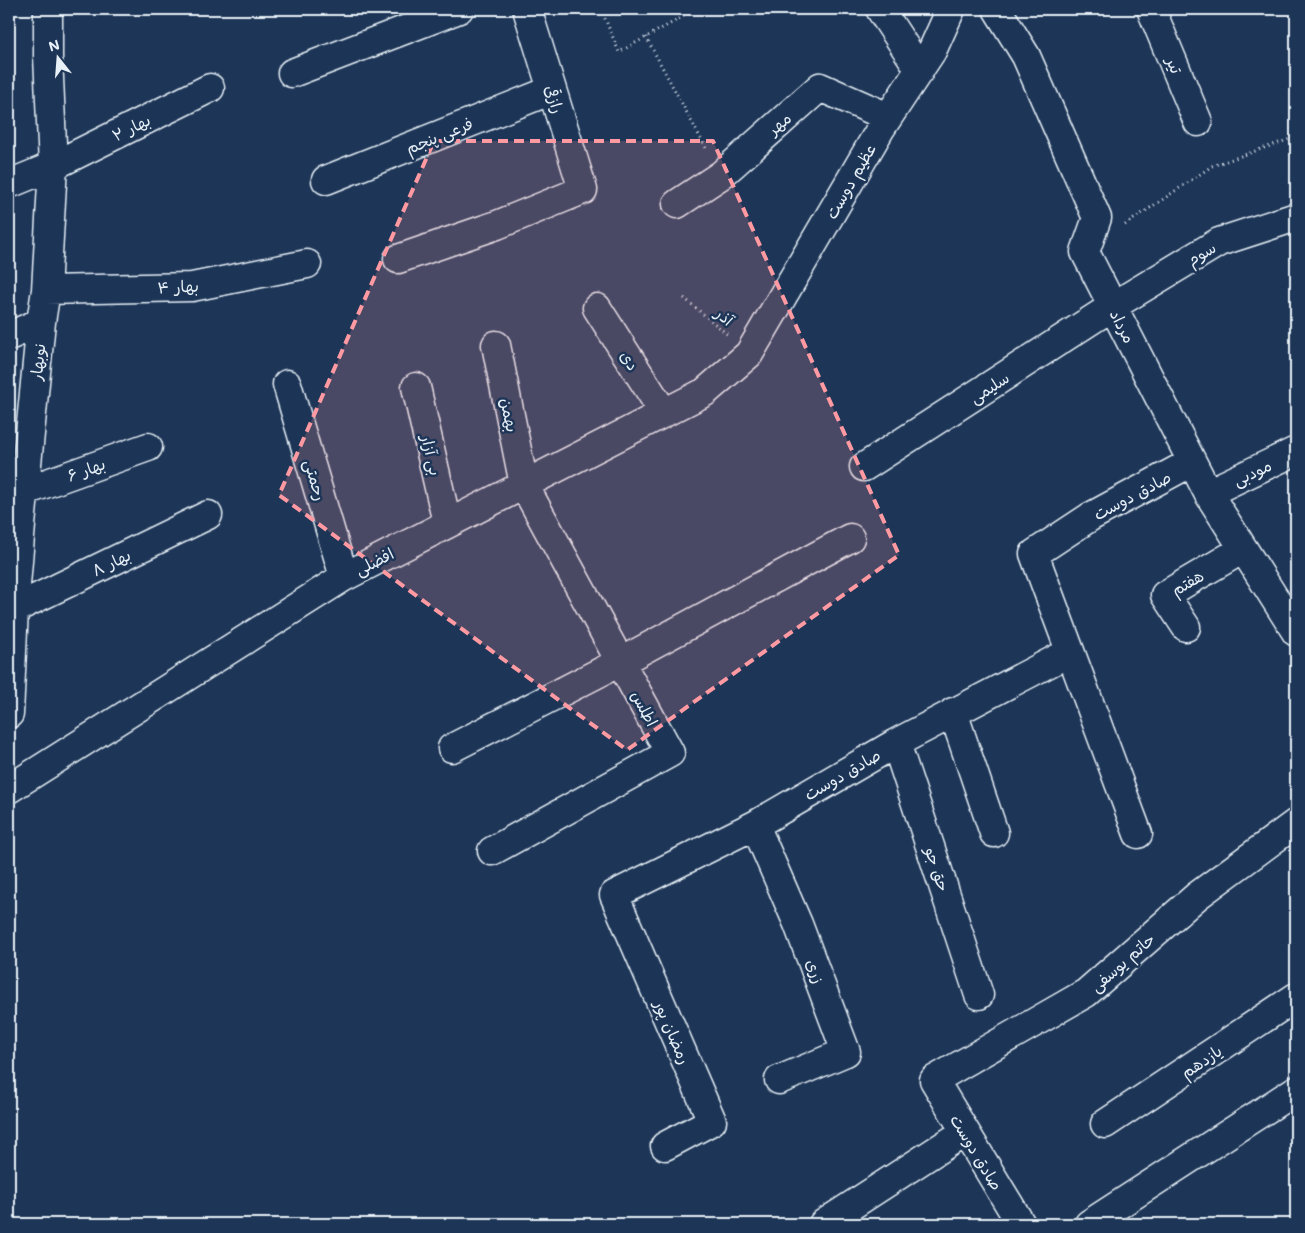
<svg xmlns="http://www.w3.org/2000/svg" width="1305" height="1233" font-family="Mali,'Playpen Sans Arabic',sans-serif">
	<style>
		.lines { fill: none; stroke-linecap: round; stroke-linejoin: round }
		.minor-casing { stroke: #e8f1f8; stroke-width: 31 }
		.path { stroke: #e8f1f8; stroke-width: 3; stroke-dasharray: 1 4; stroke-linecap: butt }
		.minor { stroke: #1d3557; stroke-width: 28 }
		.marked { fill: #ff9aa2; fill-opacity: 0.2; stroke: #ff9aa2; stroke-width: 4; stroke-dasharray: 10 6; stroke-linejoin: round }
		.labels { text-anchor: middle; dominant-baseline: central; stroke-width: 5; stroke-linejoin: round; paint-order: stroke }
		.street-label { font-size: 16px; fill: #e8f1f8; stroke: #1d3557 }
	</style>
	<rect width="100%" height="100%" fill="#1d3557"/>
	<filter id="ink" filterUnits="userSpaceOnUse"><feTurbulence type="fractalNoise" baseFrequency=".02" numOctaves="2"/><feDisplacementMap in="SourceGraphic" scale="10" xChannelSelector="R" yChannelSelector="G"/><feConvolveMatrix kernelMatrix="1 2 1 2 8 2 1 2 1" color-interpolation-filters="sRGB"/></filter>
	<g filter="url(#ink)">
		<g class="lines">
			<g class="minor-casing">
				<path id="minor" d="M880,9l40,61
					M997,9l29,47 71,162 -12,34 123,241 88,139
					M1151,9l47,113
					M292,73l167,-64
					M326,180l226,-90
					M9,184l44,-18 157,-78
					M677,204l44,-29 99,-88 68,30
					M398,259l99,-34 86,-35 -56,-181
					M46,290l146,-3 115,-23
					M597,308l67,105
					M9,336l32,-14
					M287,384l57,193
					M416,387l31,136
					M864,467l249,-161 106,-64 77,-25
					M25,491l123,-44
					M1208,493l88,-42
					M14,609l194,-94
					M1186,627l-21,-32 78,-46
					M953,712l41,121
					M9,714l5,-105 7,-84 20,-203 5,-32 7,-124 -5,-110v-47
					M896,743l83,252
					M452,748l168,-86 230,-124
					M9,789l335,-212 361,-185 44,-38 132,-226 51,-77 19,-42
					M755,825l43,99 48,128 -67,28
					M1138,834l-104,-280 56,-37 102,-55
					M492,851l178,-98 -146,-268 -28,-140
					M1105,1124l191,-127
					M665,1146l47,-25 -98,-226 141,-70 141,-82 174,-91
					M823,1224l142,-92
					M1021,1224l-87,-144 152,-87 111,-97 99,-73
					M1089,1224l207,-134"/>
			</g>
			<path class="path" d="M601,9l18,43 78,-43
				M646,37l61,113
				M1125,225l87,-59 84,-29
				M684,298l44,37"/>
			<use href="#minor" class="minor"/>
		</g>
	</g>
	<path class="marked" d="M434,141h279l186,414 -272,195 -348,-255z"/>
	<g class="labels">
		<g class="street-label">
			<text transform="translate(1175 65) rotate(67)">تیر</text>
			<text transform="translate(555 99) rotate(73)">رازقی</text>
			<text transform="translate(779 123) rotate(-41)">مهر</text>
			<text transform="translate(131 127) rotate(-26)">بهار ۲</text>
			<text transform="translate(439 135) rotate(-22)">فرعی پنجم</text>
			<text transform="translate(850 181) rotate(-60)">عظیم دوست</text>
			<text transform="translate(1201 253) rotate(-31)">سوم</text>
			<text transform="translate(178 286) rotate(-3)">بهار ۴</text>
			<text transform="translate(725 316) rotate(40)">آذر</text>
			<text transform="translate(1123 326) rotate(63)">مرداد</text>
			<text transform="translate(630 360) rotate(57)">دی</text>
			<text transform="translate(37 362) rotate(-84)">نوبهار</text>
			<text transform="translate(989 387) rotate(-33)">سلیمی</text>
			<text transform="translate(510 415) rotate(79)">بهمن</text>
			<text transform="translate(432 455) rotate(77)">بی آزار</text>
			<text transform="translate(86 469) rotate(-20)">بهار ۶</text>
			<text transform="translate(1252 472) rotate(-25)">مودبی</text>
			<text transform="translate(316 480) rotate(74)">رحمتی</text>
			<text transform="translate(1132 495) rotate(-28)">صادق دوست</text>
			<text transform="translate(374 561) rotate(-27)">افضلی</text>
			<text transform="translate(111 562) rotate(-26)">بهار ۸</text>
			<text transform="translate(1187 582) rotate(-30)">هفتم</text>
			<text transform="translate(645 708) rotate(62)">اطلس</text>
			<text transform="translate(842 774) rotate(-30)">صادق دوست</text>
			<text transform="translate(938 869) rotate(72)">حق جو</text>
			<text transform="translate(1122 962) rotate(-41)">حاتم یوسفی</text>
			<text transform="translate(816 971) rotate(70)">زری</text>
			<text transform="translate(673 1032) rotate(67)">رمضان پور</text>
			<text transform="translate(1201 1061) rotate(-34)">یازدهم</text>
			<text transform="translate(977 1152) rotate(59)">صادق دوست</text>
		</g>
	</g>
	<rect width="1305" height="1233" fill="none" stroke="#1d3557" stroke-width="30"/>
	<rect x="15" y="15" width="1275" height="1203" fill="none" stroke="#e8f1f8" stroke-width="2" filter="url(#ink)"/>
	<g transform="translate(58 58) rotate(343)" stroke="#1d3557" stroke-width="4" paint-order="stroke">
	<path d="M0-4L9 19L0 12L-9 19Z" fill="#e8f1f8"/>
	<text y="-8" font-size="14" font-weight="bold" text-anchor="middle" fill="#e8f1f8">N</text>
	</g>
</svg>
